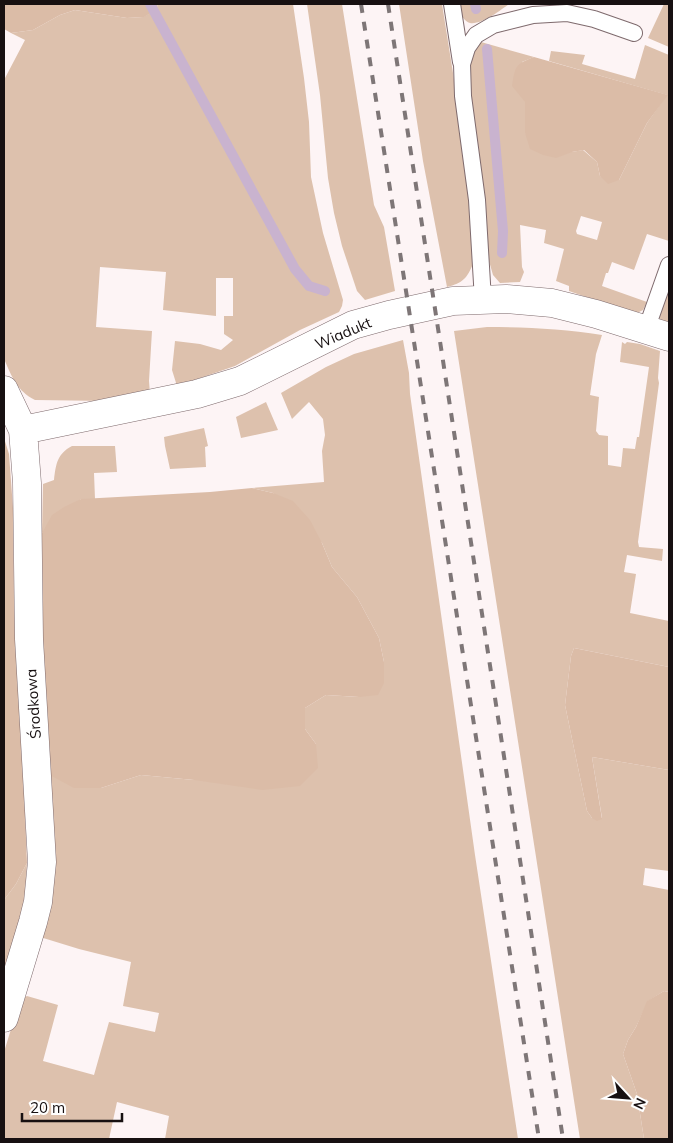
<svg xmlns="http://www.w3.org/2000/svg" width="673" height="1143" font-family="Mulish,sans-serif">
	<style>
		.green { fill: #ddc1ad; fill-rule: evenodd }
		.forest { fill: #dbbca7 }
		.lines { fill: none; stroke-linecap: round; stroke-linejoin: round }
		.stream { stroke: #c9b3cf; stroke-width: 10 }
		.service-casing { stroke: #7e6a6d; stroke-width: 18 }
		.minor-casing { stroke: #7e6a6d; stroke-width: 29 }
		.service { stroke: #fff; stroke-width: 16 }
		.minor { stroke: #fff; stroke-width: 28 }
		.rail { stroke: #7e7677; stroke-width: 4; stroke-dasharray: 9 9; stroke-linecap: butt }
		.labels { text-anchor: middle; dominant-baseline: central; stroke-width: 4; stroke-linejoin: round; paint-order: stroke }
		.street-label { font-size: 15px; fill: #171011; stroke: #fff }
	</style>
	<rect width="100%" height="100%" fill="#fdf4f5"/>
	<path class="green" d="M158,4h135l11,74 5,44 2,55 12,56 20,67 -1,6 -3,6 -39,18 -65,36 -58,20 -5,-16 3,-29 25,3 21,6 12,-10 -9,-6v-18h9v-38h-17v38l-53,-6 3,-38 -66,-5 -4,60 56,4 -3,50 1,13 -42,7 -73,-1c-18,-9 -23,-23 -31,-41v-279l21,-40 -14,-7 22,-3 27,-15 15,-5 52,8 16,-1 13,-7z
		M307,4h35l32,201 10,22 11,64 -30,9 -8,-9 -15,-45 -8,-33 -6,-35 -8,-83z
		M399,4h43l11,69 14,99 6,92c-6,14 -10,19 -26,23l-24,-126z
		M456,4h53c-8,6 -28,21 -39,19 -4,-1 -7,-5 -9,-8 -2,-4 -4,-7 -5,-11z
		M664,4h5v43l-21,-9z
		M481,42l53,15 -12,5 3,40v31l47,19 11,-2 14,12 3,14 19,4 28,-57 20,-28 -118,-34 2,-10 34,4 -3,9 53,15 10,-34 24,10v186l-22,-7 -13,36 -22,-8 -4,11h-2l-4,13 45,16 -4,8 -8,4 -66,-23v-5l-13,-5 8,-32 -20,-6 2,-13 -26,-5 2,42 2,5 -4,10 -20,1 -7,-8 -4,-14 -5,-61 -14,-117c-1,-19 -2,-26 11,-41zM581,216l21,6 -5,18 -20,-6 -1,-3z
		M669,290v34l-9,-2v-8z
		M487,327c39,0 77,2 115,8l-6,19 -6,41 9,2 -3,34 3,4 9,1v29l13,2 2,-19 12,1 2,-12h2l10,-70 -29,-5 2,-20 3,2 2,-2 13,2 20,7 -2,27 1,5 -21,159 1,5 24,2 -1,12 -35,-6 -3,17 12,2 -6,39 39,8v46l-95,-19 -3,8 -6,49 22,106 5,7h10l-10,-61 77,13v101l-24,-3 -2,17 26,5v102l-5,-1 -16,10 -12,26 -8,13 -5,14 14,40 7,45h-64l-126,-808z
		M403,340l6,33 1,21 65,461 43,284h-353l4,-23 -52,-14 -8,37h-105v-87l16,-52 7,-4 31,9 -15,56 51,14 15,-53 46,10 4,-19 -36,-7 8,-44 -52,-13 -39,-12 6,-164 55,15 40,-13 53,5 122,-36 -11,-15v-21l21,-13 33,2 25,-35 -5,-24 -22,-41 -25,-30 -10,-24 -49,-50 -21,-5 72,-6 -2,-31 3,-16 -2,-16 -14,-17 -17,17 -11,-26 45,-26 28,-13z
		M266,402l12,28 -37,8 -5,-21z
		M204,428l4,18 -3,1 1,20 -36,2 -5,-23 -1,-9z
		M72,446h43l2,26 -23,1 1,26h-14l-39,34 1,-49 11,-4c2,-16 3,-26 18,-34z
		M27,863l-2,34 -7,35 -14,46v-78l12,-16z"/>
	<path class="forest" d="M4,4h154l-2,6 -12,7 -17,1 -52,-8 -15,5 -27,15 -22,3 -7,-4z
		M534,57l134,38 -21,28 -28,57 -11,4 -8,-8 -3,-14 -13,-12 -12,2 -16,6 -13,-3 -13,-6 -5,-16v-31l-13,-16c3,-19 3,-22 22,-29z
		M4,438l5,16 4,54 1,93 8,135 5,127 -11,21 -12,16z
		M252,488l21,5 20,8 17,19 12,23 10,24 25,30 22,41 5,24v21l-6,12 -19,2 -33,-2 -21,13v21l11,15 2,24 -18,18 -38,4 -68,-10 -53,-5 -40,13h-27l-28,-15 -3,-91 -1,-149 10,-18 12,-8 17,-8 129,-7z
		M574,648l95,19v103l-77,-13 10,62 -5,2 -5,-3 -5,-7 -22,-106 6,-49z
		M664,991l5,1v147h-25l-7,-45 -14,-40 5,-14 8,-13 11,-26z"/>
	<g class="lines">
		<path class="stream" d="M150,4l145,265 14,17 16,5
			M475,4l1,5
			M487,49l16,182 -1,22"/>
		<g class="service-casing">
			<path id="service" d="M452,4l9,58
				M483,300l-6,-100 -14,-104 -1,-32 5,-16 9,-13 17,-10 40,-10 34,-2 27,6 40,14
				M646,330l23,-65"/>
		</g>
		<g class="minor-casing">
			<path id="minor" d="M4,390l19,40 4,53 2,156 13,223 -4,40 -5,20 -29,96
				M23,430l174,-36 43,-13 113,-56 36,-10 64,-14 53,-2 46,4 44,11 73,23"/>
		</g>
		<use href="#service" class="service"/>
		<use href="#minor" class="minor"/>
		<path class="rail" d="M361,4l178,1135
			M388,4l175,1135"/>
	</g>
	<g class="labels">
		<g class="street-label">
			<text transform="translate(343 333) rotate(-23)">Wiadukt</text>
			<text transform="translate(33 704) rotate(-94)">Środkowa</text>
		</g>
	</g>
	<rect width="673" height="1143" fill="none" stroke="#171011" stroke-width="10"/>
	<g transform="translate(628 1098) rotate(116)" stroke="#ffffff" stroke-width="4" paint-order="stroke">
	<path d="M0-4L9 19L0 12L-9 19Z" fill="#171011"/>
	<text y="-8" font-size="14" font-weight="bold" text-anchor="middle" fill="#171011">N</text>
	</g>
	<path d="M22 1113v8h100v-8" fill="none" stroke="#171011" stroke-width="2.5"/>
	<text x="30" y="1113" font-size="15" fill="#171011" stroke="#ffffff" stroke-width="4" paint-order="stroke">20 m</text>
</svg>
